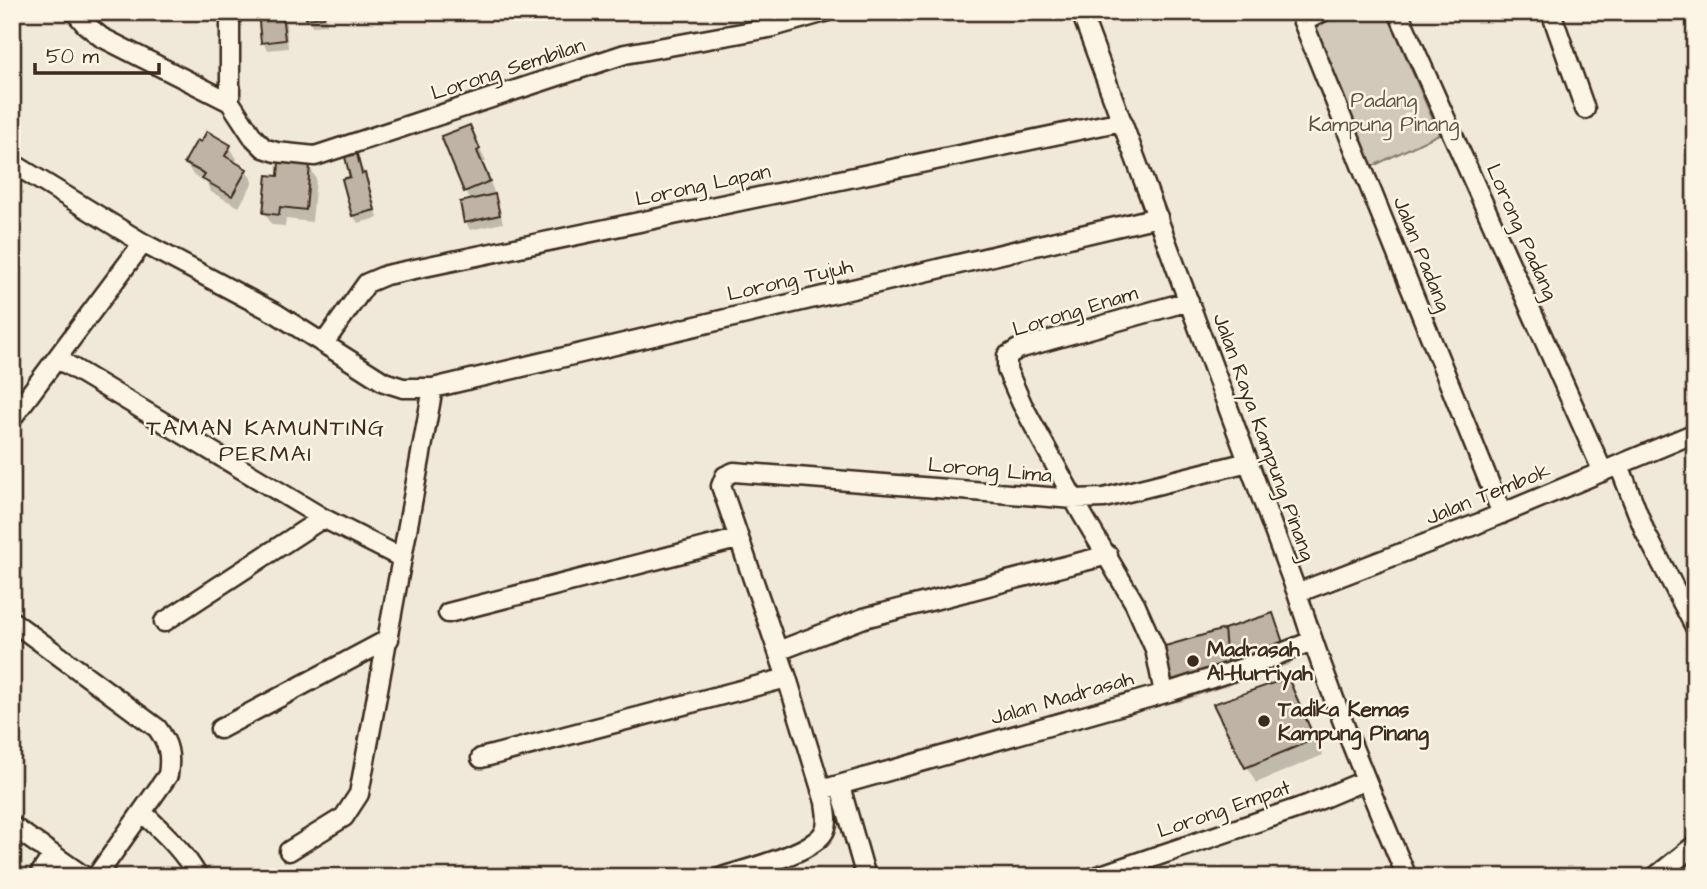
<svg xmlns="http://www.w3.org/2000/svg" width="1707" height="889" font-family="'Architects Daughter',sans-serif">
	<style>
		.green { fill: #d2c9ba; stroke: #867a6c; stroke-width: 2 }
		.shadow { fill: #0003 }
		.building { fill: #beb3a4; stroke: #3b2a1e; stroke-width: 2 }
		.lines { fill: none; stroke-linecap: round; stroke-linejoin: round }
		.minor-casing { stroke: #3b2a1e; stroke-width: 23 }
		.minor { stroke: #fcf5e5; stroke-width: 18 }
		.poi-dot { fill: #3b2a1e; stroke: #fcf5e5; stroke-width: 2.5 }
		.labels { text-anchor: middle; dominant-baseline: central; stroke-width: 5; stroke-linejoin: round; paint-order: stroke }
		.street-label { font-size: 21px; fill: #3b2a1e; stroke: #fcf5e5 }
		.park-label { font-size: 21px; fill: #615245; stroke: #fcf5e5 }
		.poi-label { font-size: 21px; font-weight: bold; fill: #3b2a1e; stroke: #fcf5e5; text-anchor: start }
		.neighbourhood-label { font-size: 23px; letter-spacing: 2px; fill: #3b2a1e; stroke: #fcf5e5 }
	</style>
	<rect width="100%" height="100%" fill="#f0e9d9"/>
	<filter id="ink" filterUnits="userSpaceOnUse"><feTurbulence type="fractalNoise" baseFrequency=".0143" numOctaves="2"/><feDisplacementMap in="SourceGraphic" scale="14" xChannelSelector="R" yChannelSelector="G"/><feConvolveMatrix kernelMatrix="1 2 1 2 8 2 1 2 1" color-interpolation-filters="sRGB"/></filter>
	<g filter="url(#ink)">
		<path class="green" d="M1322,12h65l52,122 -76,37 -60,-149z"/>
		<path class="shadow" d="M260,12h25l3,36 -21,2 -4,-8z
			M307,12h19l1,13 -15,1z
			M469,127l17,35 -4,1 13,31 -2,1 5,9 5,19 -33,7 -4,-8 5,-21 -6,-10z
			M230,147l7,12 -2,4 11,7 7,12 -14,25 -28,-15 -5,-10 -13,-7 -7,-12z
			M356,156l13,26 9,36 -20,5 -5,-7 -1,-38z
			M309,166l7,12 -4,44 -26,-3 -1,7 -13,-1 -7,-12z
			M1272,615l7,13 12,36 -114,39 -7,-12z
			M1288,680l35,75 -67,28 -41,-78z"/>
		<path class="building" d="M258,12h24l3,28 -24,3z
			M305,12h19v5l-18,2z
			M470,125l10,24 -3,2 13,30 -26,11 -23,-56z
			M207,131l24,14 -6,11 22,13 -15,27 -30,-17 3,-5 -21,-11 13,-23 4,2z
			M357,154l5,20 3,-1 10,37 -23,6 -10,-37 8,-2 -5,-20z
			M279,162l31,3 -4,45 -26,-3 -1,8 -16,-2 4,-38 11,1z
			M495,194l5,21 -36,8 -4,-21z
			M1273,613l13,39 -58,21 -4,-44z
			M1224,629l4,44 -59,19 -14,-43z
			M1288,678l27,61 -70,29 -32,-64z"/>
		<g class="lines">
			<g class="minor-casing">
				<path id="minor" d="M75,12l10,12 16,13 129,65 23,35 11,11 12,4 39,4 310,-102 144,-26 56,-16
					M230,12v90
					M1081,12l216,581c31,97 70,191 110,284
					M1299,12l203,502
					M1398,12l205,460
					M1551,12l34,97
					M1303,22l19,-10
					M12,163l131,80 134,71 107,68 19,6h30l725,-171
					M324,343l43,-60 19,-8 736,-154
					M58,359l265,159 79,40
					M12,418l131,-175
					M1619,465l26,67 50,95
					M1297,593l180,-69 218,-91
					M448,613l289,-74
					M12,621l145,107c12,16 14,27 11,47l-72,102
					M164,622l159,-104
					M778,651l86,-33 244,-63
					M1164,693l-9,-44 -20,-45 -53,-90 -60,-110 -15,-34v-14l11,-7 171,-48
					M220,729l169,-90
					M481,758l306,-80
					M840,786l26,91
					M821,790l348,-98 83,-27 60,-24
					M143,813c21,20 41,38 55,64
					M12,826l73,51
					M289,851l55,-34 15,-23 74,-406
					M38,877l14,-21
					M722,877c23,-8 94,-24 103,-47 4,-9 1,-19 0,-28l-38,-124 -66,-192 4,-10 9,-4 340,27 30,-1 144,-36
					M1095,877l212,-72 59,-25
					M1655,877l40,-32"/>
			</g>
			<use href="#minor" class="minor"/>
		</g>
	</g>
	<g class="poi-dot">
		<circle cx="1193" cy="661" r="7"/>
		<circle cx="1264" cy="721" r="7"/>
	</g>
	<g class="labels">
		<g class="street-label">
			<text transform="translate(508 69) rotate(-18)">Lorong Sembilan</text>
			<text transform="translate(703 185) rotate(-12)">Lorong Lapan</text>
			<text transform="translate(1522 232) rotate(66)">Lorong Padang</text>
			<text transform="translate(1422 254) rotate(68)">Jalan Padang</text>
			<text transform="translate(790 280) rotate(-13)">Lorong Tujuh</text>
			<text transform="translate(1075 311) rotate(-17)">Lorong Enam</text>
			<text transform="translate(1264 437) rotate(70)">Jalan Raya Kampung Pinang</text>
			<text transform="translate(990 470) rotate(5)">Lorong Lima</text>
			<text transform="translate(1488 494) rotate(-22)">Jalan Tembok</text>
			<text transform="translate(1062 698) rotate(-16)">Jalan Madrasah</text>
			<text transform="translate(1224 809) rotate(-19)">Lorong Empat</text>
		</g>
		<g class="park-label">
			<text x="1384" y="100">Padang<tspan x="1384" dy="24">Kampung Pinang</tspan></text>
		</g>
		<g class="poi-label">
			<text x="1207" y="649">Madrasah<tspan x="1207" dy="24">Al-Hurriyah</tspan></text>
			<text x="1278" y="709">Tadika Kemas<tspan x="1278" dy="24">Kampung Pinang</tspan></text>
		</g>
		<g class="neighbourhood-label">
			<text x="266" y="428">TAMAN KAMUNTING<tspan x="266" dy="26">PERMAI</tspan></text>
		</g>
	</g>
	<rect width="1707" height="889" fill="none" stroke="#fcf5e5" stroke-width="42"/>
	<rect x="21" y="21" width="1665" height="847" fill="none" stroke="#3b2a1e" stroke-width="2.5" filter="url(#ink)"/>
	<path d="M35 63v10h124v-10" fill="none" stroke="#3b2a1e" stroke-width="3.5"/>
	<text x="46" y="63" font-size="21" fill="#3b2a1e" stroke="#fcf5e5" stroke-width="5" paint-order="stroke">50 m</text>
</svg>
